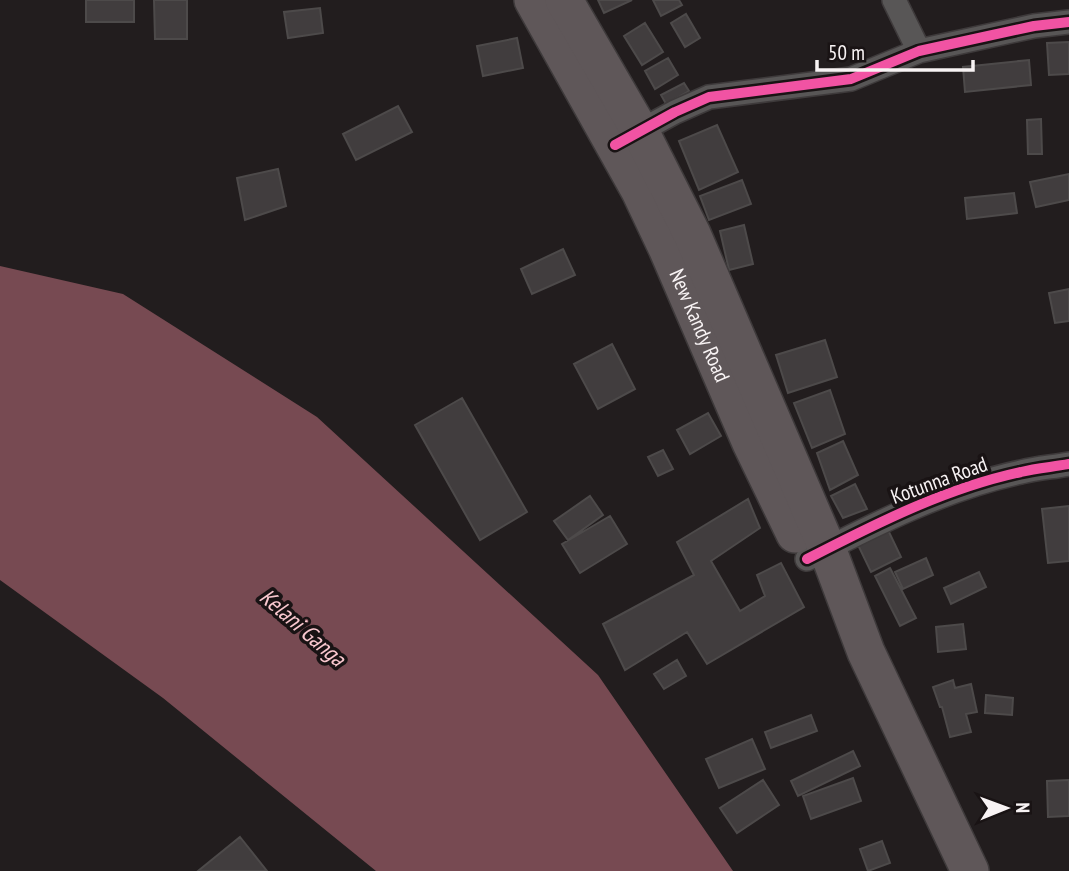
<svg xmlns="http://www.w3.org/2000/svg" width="1069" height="871" font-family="'PT Sans Narrow',sans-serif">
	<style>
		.water { fill: #774a52 }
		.building { fill: #413d3e; stroke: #4d4a4a; stroke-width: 2 }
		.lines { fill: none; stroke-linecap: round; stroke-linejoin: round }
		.minor-casing { stroke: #3e3a3b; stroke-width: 26 }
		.primary-casing { stroke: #3e3a3b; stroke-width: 40 }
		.minor { stroke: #585656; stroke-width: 23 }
		.primary { stroke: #5f5759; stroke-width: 37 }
		.cycleway-casing { stroke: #191314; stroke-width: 15 }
		.cycleway { stroke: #f153a3; stroke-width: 10 }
		.labels { text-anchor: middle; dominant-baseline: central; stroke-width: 7; stroke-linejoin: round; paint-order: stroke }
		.street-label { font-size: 21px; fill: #f8f3f4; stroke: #191314 }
		.water-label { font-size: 23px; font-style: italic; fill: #fac8cf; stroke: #191314 }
	</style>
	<rect width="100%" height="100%" fill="#221d1e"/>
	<path class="water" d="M0,266l123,28 194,123 281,258 135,196h-357l-213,-173 -163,-118z"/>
	<path class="building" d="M86,0h48v22h-48z
		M154,0h33v39h-32z
		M598,0h34l-28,13z
		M653,0h26l3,5 -21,11z
		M320,8l3,25 -35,5 -4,-26z
		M686,14l14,24 -15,9 -14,-24z
		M645,23l18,29 -21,13 -18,-29z
		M517,38l6,30 -40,8 -6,-30z
		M1069,42v32l-20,1 -2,-32z
		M668,58l10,17 -23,14 -10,-18z
		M1029,60l2,25 -66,7 -2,-25z
		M684,83l5,8 -23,13 -5,-9z
		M398,106l14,26 -56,28 -13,-26z
		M1041,119l1,35h-14l-1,-34z
		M717,125l21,47 -39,18 -20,-49z
		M278,169l8,37 -41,14 -8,-42z
		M1069,174v26l-33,7 -6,-25z
		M742,180l9,24 -42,16 -9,-24z
		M1014,193l3,20 -50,6 -2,-21z
		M744,225l9,39 -24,6 -9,-39z
		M563,249l12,26 -43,19 -11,-25z
		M1069,289v32l-14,2 -6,-30z
		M825,340l12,37 -49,16 -12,-38z
		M612,344l23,45 -37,20 -24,-45z
		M830,390l15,44 -33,14 -18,-45z
		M462,398l65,114 -47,28 -65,-115z
		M708,413l13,23 -31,18 -13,-24z
		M843,441l15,34 -28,15 -13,-37z
		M663,450l10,19 -15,7 -10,-19z
		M855,484l12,25 -24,9 -12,-22z
		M590,496l13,19 -35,25 -14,-19z
		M748,499l12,29 -49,33 29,50 25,-15 -8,-21 24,-12 23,44 -97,57 -20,-32 -62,38 -22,-46 91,-49 -17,-33z
		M1069,506v55l-21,2 -6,-54z
		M610,516l17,28 -47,29 -18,-29z
		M888,530l13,27 -30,15 -13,-27z
		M926,558l7,17 -30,14 -8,-17z
		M890,568l26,50 -16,8 -25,-50z
		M979,572l7,15 -35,17 -7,-16z
		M963,624l3,25 -28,3 -2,-25z
		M677,660l9,16 -22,13 -10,-15z
		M953,680l2,8 16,-4 6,28 -11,2 5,18 -21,5 -8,-30h-2l-7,-20z
		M986,695l27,3 -1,17 -27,-2z
		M811,715l6,16 -46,17 -6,-16z
		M752,739l13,30 -46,19 -13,-29z
		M853,751l7,15 -62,30 -7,-15z
		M853,778l8,23 -50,18 -8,-23z
		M763,780l16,25 -42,28 -17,-25z
		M1069,780v36l-21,1 -1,-36z
		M240,837l27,34h-69z
		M882,841l8,22 -22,8 -8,-22z"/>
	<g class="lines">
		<g class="minor-casing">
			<path id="minor" d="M894,0l25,51
				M629,137l46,-25 34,-15 142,-18 68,-28 115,-25 35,-4
				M807,559c68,-35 139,-71 214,-87 16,-4 32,-5 48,-8"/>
		</g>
		<g class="primary-casing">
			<g id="primary">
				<path id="s1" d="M533,0l107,191 27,57 84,195 44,91"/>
				<path d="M564,0l76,131 52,103 135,314 39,104 104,219"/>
			</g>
		</g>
		<use href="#minor" class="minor"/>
		<use href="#primary" class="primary"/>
		<g class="cycleway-casing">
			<path id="cycleway" d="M615,145l60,-33 34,-15 142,-18 68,-28 115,-25 35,-4
				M807,559c68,-35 139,-71 214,-87 16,-4 32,-5 48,-8"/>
		</g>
		<use href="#cycleway" class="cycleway"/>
	</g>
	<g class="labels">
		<g class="street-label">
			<text stroke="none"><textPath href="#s1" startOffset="366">New Kandy Road</textPath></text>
			<text transform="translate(939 480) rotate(-20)">Kotunna Road</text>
		</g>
		<g class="water-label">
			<text transform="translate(303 627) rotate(41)">Kelani Ganga</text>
		</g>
	</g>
	<g transform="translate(1006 808) rotate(89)" stroke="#191314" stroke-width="5" paint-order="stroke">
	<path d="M0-5L12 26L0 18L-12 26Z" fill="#f8f3f4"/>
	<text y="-10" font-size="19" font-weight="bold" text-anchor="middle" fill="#f8f3f4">N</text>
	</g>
	<path d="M817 60v10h156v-10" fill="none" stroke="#f8f3f4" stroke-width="3.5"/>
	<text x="828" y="60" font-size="21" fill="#f8f3f4" stroke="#191314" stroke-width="5" paint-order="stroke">50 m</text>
</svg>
